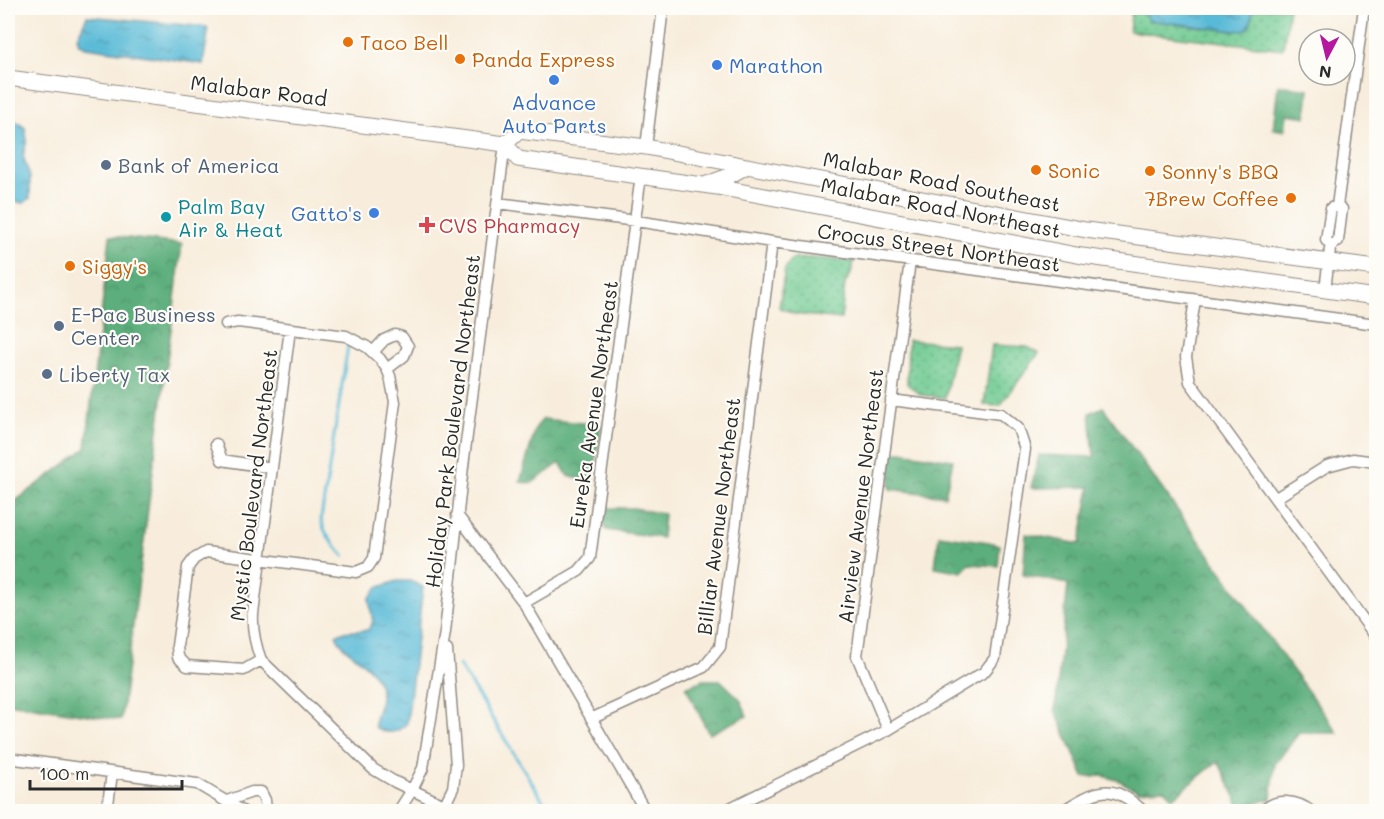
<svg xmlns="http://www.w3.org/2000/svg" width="1384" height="819" font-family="Mali,sans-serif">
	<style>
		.grass { fill: url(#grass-dots); stroke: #4e7a5e; stroke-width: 1.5 }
		.forest { fill: url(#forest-crowns); stroke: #446c54; stroke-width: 1.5 }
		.water { fill: url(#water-ripples); stroke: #427281; stroke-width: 1.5 }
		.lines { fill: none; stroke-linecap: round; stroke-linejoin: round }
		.stream { stroke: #58bad7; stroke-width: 3 }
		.street-casing { stroke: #928c84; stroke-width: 13 }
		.secondary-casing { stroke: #928c84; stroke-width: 17 }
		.street { stroke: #fff; stroke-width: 10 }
		.secondary { stroke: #fff; stroke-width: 15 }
		.food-dot { fill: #e8710a; stroke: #fdfcf7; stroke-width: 2 }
		.shop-dot { fill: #3f7fe0; stroke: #fdfcf7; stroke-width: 2 }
		.service-dot { fill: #5c6f8a; stroke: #fdfcf7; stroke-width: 2 }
		.culture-dot { fill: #0f9aa8; stroke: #fdfcf7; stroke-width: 2 }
		.health-dot { fill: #e0444e; stroke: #fdfcf7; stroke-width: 2 }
		.labels { text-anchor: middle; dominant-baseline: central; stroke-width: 4.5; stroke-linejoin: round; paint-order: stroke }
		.food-label { font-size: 20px; fill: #c56008; stroke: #fdfcf7; text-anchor: start }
		.shop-label { font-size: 20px; fill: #366cbe; stroke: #fdfcf7; text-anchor: start }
		.street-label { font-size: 20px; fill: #2b2b2b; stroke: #fdfcf7 }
		.service-label { font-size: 20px; fill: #4e5e75; stroke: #fdfcf7; text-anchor: start }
		.culture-label { font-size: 20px; fill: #0d838f; stroke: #fdfcf7; text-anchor: start }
		.health-label { font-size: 20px; fill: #be3a42; stroke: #fdfcf7; text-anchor: start }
	</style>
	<defs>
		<pattern id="grass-dots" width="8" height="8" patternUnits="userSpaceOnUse" patternTransform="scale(1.5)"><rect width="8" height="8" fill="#70ca92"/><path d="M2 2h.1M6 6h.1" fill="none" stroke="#5ca477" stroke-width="1.8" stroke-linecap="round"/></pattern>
		<pattern id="forest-crowns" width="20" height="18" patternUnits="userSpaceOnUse" patternTransform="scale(1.5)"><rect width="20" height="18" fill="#5cae7c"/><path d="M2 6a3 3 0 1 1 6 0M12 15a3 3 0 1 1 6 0" fill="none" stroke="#4c8e66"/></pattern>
		<pattern id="water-ripples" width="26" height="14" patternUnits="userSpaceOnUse" patternTransform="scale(1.5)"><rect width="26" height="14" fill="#58bad7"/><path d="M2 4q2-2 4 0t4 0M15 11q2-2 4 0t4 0" fill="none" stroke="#4997af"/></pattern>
	</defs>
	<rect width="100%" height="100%" fill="#fdfcf7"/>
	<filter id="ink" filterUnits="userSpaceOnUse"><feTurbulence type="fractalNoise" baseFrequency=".0167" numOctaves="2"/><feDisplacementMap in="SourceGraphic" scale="12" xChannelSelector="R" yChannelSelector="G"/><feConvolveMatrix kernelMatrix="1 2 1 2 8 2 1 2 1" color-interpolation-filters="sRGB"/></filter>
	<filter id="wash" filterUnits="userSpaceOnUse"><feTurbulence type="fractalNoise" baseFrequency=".008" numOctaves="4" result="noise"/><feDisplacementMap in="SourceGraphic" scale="24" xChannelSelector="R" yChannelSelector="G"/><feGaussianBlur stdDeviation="1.35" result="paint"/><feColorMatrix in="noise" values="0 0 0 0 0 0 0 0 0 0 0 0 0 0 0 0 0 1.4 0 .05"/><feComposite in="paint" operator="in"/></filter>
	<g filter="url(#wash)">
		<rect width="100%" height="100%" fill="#f8eddc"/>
		<path class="grass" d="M1132,8h14l-1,5 3,7 87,11 16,-9 2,-14h36l-6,41 -154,-18z
			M811,258l43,3 -3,13 -6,9 -4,36 -46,-5 -16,-7 6,-38 7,-10z
			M908,340l48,4 -11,54 -24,-3 -14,-11z
			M992,345l35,2 12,6 -39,53 -16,-1z"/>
		<path class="forest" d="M1278,85l31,4 -3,28 -19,-3 -2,17 -12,-2z
			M110,236l72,8 -61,476 -113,-17v-199l2,1 76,-57z
			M1103,407l235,326h-39l-24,31 -4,35 -31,8 -22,-46 -45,37 -9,-9 -26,2 -18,-10 -17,-5 -19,1 -29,-67 13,-126 -45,-9 3,-41 54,10 10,-57 -59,1 8,-33 55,2 -4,-44z
			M543,419l58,6 -8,57 -25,-6 -8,-13 -28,20 -12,-1 16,-55z
			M901,452l52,8 -8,36 -55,-7v-35z
			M608,508h26l30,6 -2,24 -56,-8 -4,-10z
			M939,535l50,7 11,3 -2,21 -29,-2 -7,8 -27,-5z
			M703,680h17l20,19 7,17 -38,18 -23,-47z"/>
		<path class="water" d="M1146,8h107l-2,14 -4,7 -12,2 -87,-11 -3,-7z
			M87,16l120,11 1,6 -5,31 -117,-17 -7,-3 -2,-7z
			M8,115l17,13 2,12 -4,16 7,21v21l-6,5 -8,-1 -8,6z
			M397,581h13l13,6 -16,136c-11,11 -19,12 -32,4 -2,-16 7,-19 6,-32 -2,-32 -37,-39 -45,-60l6,-3 26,-2 5,-8 -4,-23 8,-11z"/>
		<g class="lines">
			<path class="stream" d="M344,556c-10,-12 -20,-21 -23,-37l27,-173
				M459,665l91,147"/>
		</g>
	</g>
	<g filter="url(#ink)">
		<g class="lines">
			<g class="street-casing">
				<path id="street" d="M646,147l17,-139
					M498,203l138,18 136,21 604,82
					M1331,246l-5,-6 5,-32 6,-2 27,-198
					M1325,290l5,-41 1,-3 7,-5 4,-32 -5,-3
					M1195,300l-9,57 4,25 186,255
					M226,324l12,-2 108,14 21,11 13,12 7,10 3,7 5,26 -21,156 -6,9 -12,5 -150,-20 -12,7 -6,8 -11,79 1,11 9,9 57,4 17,-10
					M290,329l-37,285c-1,17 2,30 8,46l112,109 22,13 64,30
					M373,352l11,-12 11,-5 7,2 6,9 -4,10 -17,13
					M216,444l6,16 50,8
					M1276,498l51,-32 26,-7 23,3
					M457,515l67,88 122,209
					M524,603l55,-32 11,-13 51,-383
					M593,718l111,-51 16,-20 52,-405
					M888,730l-31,-74 53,-395
					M8,758l189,26 47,28
					M227,801l25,-9h9l4,8 1,12
					M445,804l8,-16 3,-23 -9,-115
					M107,812l5,-39
					M398,812l14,-22 11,-22 22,-136 18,-166 42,-322
					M722,812l166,-82 96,-58 11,-14 30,-209 -7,-21 -17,-14 -110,-14
					M1061,812c35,-22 50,-32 83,0
					M1262,812c14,-15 35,-12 50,0"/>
			</g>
			<g class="secondary-casing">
				<path id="secondary" d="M8,78l497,66
					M505,144l13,15 199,28 365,69 294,41
					M505,144l14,-13 127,16 440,83 290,38
					M707,184l22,-8 18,-10"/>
			</g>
			<use href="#street" class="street"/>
			<use href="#secondary" class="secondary"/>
		</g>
	</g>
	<g class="food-dot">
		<circle cx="348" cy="42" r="6"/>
		<circle cx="460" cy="59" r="6"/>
		<circle cx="1036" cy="170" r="6"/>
		<circle cx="1150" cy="171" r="6"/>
		<circle cx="1291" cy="198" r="6"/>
		<circle cx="70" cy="266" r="6"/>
	</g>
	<g class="shop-dot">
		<circle cx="717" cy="65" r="6"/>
		<circle cx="554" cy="80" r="6"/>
		<circle cx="374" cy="213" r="6"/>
	</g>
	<g class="service-dot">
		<circle cx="106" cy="165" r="6"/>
		<circle cx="59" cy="326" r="6"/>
		<circle cx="47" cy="374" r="6"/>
	</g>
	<circle class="culture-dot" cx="166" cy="217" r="6"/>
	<path class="health-dot" d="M424 216h6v6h6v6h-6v6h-6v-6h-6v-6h6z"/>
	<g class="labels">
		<g class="food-label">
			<text x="360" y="42">Taco Bell</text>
			<text x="472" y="59">Panda Express</text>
			<text x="1048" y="170">Sonic</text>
			<text x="1162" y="171">Sonny's BBQ</text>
			<text x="1279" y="198" text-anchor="end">7Brew Coffee</text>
			<text x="82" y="266">Siggy's</text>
		</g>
		<g class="shop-label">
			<text x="729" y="65">Marathon</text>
			<text x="554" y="102" text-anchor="middle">Advance<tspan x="554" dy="23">Auto Parts</tspan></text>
			<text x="362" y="213" text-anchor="end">Gatto's</text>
		</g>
		<g class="street-label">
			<text transform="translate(259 90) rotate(7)">Malabar Road</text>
			<text transform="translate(942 181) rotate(11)">Malabar Road Southeast</text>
			<text transform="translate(941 207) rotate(11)">Malabar Road Northeast</text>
			<text transform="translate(939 247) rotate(8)">Crocus Street Northeast</text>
			<text transform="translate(593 404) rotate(-82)">Eureka Avenue Northeast</text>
			<text transform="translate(452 421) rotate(-83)">Holiday Park Boulevard Northeast</text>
			<text transform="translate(253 485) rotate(-83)">Mystic Boulevard Northeast</text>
			<text transform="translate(860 496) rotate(-83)">Airview Avenue Northeast</text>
			<text transform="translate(718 516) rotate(-83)">Billiar Avenue Northeast</text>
		</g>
		<g class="service-label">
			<text x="118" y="165">Bank of America</text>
			<text x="71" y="314">E-Pac Business<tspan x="71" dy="23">Center</tspan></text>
			<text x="59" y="374">Liberty Tax</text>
		</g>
		<g class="culture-label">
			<text x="178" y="206">Palm Bay<tspan x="178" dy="23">Air &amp; Heat</tspan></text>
		</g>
		<g class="health-label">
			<text x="439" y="225">CVS Pharmacy</text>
		</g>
	</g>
	<rect width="1384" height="819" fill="none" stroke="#fdfcf7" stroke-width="30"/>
	<g transform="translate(1327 57) rotate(187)"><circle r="28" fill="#fdfcf7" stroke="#a9a8a5" stroke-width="1.5"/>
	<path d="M0-4.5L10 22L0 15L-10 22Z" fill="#b5179e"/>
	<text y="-9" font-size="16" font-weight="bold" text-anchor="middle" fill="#2b2b2b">N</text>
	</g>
	<path d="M30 780v9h152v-9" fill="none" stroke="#2b2b2b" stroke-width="3"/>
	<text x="39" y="780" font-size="18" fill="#2b2b2b" stroke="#fdfcf7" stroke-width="4.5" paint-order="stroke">100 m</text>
</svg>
